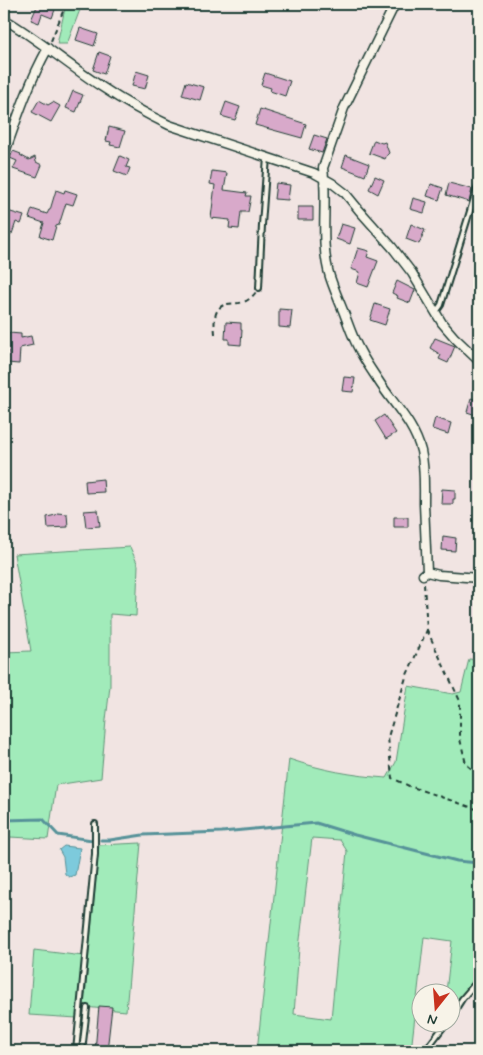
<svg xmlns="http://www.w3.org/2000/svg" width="483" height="1055" font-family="Mynerve,sans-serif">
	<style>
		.green { fill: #a1ebba; stroke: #609477; fill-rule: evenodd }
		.water { fill: #7dcadc; stroke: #579299 }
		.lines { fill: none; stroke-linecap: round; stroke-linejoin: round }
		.stream { stroke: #579299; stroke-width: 3 }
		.building { fill: #d8a9ca; stroke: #1f3d34 }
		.lane-casing { stroke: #1f3d34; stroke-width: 8 }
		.street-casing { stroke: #1f3d34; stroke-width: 11 }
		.path { stroke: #1f3d34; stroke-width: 2; stroke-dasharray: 5 4; stroke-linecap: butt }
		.lane { stroke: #f7f3e8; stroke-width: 4 }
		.street { stroke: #f7f3e8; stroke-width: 8 }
	</style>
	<rect width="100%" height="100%" fill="#f1e4e2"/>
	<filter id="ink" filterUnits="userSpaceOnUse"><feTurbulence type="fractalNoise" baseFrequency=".02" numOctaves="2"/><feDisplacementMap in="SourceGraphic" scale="10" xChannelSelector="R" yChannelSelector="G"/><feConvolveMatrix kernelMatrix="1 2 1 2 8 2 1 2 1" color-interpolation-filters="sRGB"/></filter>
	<g filter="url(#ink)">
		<path class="green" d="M66,4h37v1l-22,2 -14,37h-10z
			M130,547l8,18 -2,51 -26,-2v72l-4,34 -5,58 -45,7 -8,54 -38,-2 -6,57v-242l27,-1 -17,-97z
			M469,659l10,1v312l-28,41 -1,-21h-4l6,-51 -28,-4 -13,114 -82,-4 -1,4h-71l32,-292c32,11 65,17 98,19l9,-16 12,-76 45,8 8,-2zM312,838l28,2 7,11 -16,168 -37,-5 5,-66z
			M141,843l-15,168 -42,-4 15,-162z
			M34,950l49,6 -6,62 -48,-3z"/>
		<path class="water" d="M64,846l16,2 -5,27 -6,2 -4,-3 -2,-17 -4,-7z"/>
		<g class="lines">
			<path class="stream" d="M4,820l39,-1 15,16 34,5
				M101,840h9l33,-5 79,-3 94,-9 39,12 102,26 22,2"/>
		</g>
		<path class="building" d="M38,4h19l-5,14 -10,-4 -3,9 -8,-3z
			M80,28l18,6 -4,12 -18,-6z
			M99,52l11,4 -6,18 -11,-4z
			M136,71l13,4 -4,14 -13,-3z
			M265,73l25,8 -5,15 -15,-5 1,-3 -10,-3z
			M186,82l18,5 -4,13 -18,-5z
			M73,91l10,4 -7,17 -10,-4z
			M39,100l9,5 5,-3 7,4 -9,16 -19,-10z
			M226,102l14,5 -5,13 -14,-4z
			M260,109l46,15 -4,14 -47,-13z
			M109,127l16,4 -5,16 -10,-2 1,-3 -5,-1z
			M314,135l13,4 -5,14 -13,-4z
			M374,140l8,3 3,-1 4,11 -2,2 -2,4 -16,-6z
			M13,151l8,3 -1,1 9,5 6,-3 1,5 6,3 -5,12 -24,-8 4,-8 -7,-3z
			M346,155l23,9 -4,12 -23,-9z
			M120,156l9,4 -3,7 4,1 -3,8 -13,-5z
			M212,171l15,2 -3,17 23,3 -1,3h5l-3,16h-7l-2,17 -10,-1 1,-8 -19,-2 4,-33 -5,-1z
			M375,176l9,4 -6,14 -9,-5z
			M276,183l14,2 -2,15 -14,-1z
			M449,183l23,6 -3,13 -23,-7z
			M431,184l12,4 -4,12 -12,-4z
			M56,190l8,3 1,-3 12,4 -4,11 -7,-2 -7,22 -3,1 -4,14 -12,-4 4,-13 -15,-5 3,-9 15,5 2,-4h1z
			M413,198l14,4 -3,11 -14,-4z
			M298,207h15v13h-15z
			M4,210l20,6 -3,8 -5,-2 -4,12 -8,-2z
			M341,224l14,4 -5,16 -14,-5z
			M411,224l14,6 -6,14 -13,-5z
			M358,248l11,3 -2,6 11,4 -10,26 -11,-4 3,-11 -9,-3z
			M397,281l18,9 -5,13 -13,-5 1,-2 -6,-3z
			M375,304l15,5 -5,16 -15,-5z
			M279,309l13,1 -2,18 -11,-1z
			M226,322l15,1v7h1l-1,15 -12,-1v-5h-4z
			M9,333l12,1v4l10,-2 2,9 -13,3 -1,16 -12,-1 1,-12 -4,-3v-7l4,-1z
			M435,338l20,8 -7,17 -9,-4 2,-4 -11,-7z
			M344,377l11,1 -2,14 -11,-1z
			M471,398l8,3v15l-12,-4z
			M384,415l12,18 -10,6 -11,-18z
			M435,418l16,5 -3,11 -16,-5z
			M103,479l1,13 -18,1 -1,-12z
			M442,489l13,1v9h-2v5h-12z
			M98,510l2,16 -14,1 -2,-16z
			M57,513l10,1 1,13 -20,1 -1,-11 9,-2z
			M394,517h14v10h-14z
			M443,536l13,2 -1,13 -13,-1z
			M99,1006l13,1 -5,44h-12z"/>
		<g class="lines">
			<g class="lane-casing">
				<path id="lane" d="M259,288l3,-63 5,-68
					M436,312l5,-7 38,-123
					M450,1018l12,-19 17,-20
					M76,1051l19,-197v-30
					M82,1051l5,-43
					M425,1051l22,-29"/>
			</g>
			<g class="street-casing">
				<path id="street" d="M395,4l-51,104 -21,60c5,36 -4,74 7,109 4,12 9,24 14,36 5,13 9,26 16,38 5,10 12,20 18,29 15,24 36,43 43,71 4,17 3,36 3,53 1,23 2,45 3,68l-4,3
					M4,19c34,20 64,46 98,68 21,14 44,27 67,38l145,48 18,10 13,10 14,17 33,37 20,26 30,50 13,15 24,23
					M4,155c13,-37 25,-73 44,-107
					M427,572l12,3 40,3"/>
			</g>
			<path class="path" d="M51,41l15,-37
				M215,334c-1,-12 -2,-27 12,-30 6,-1 11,0 16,-2 5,-1 10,-6 13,-10
				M424,584l3,46 -21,47 -18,60 4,41 17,8 70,24
				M427,630l33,71v38l6,25 8,7 5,1"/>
			<use href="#lane" class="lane"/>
			<use href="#street" class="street"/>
		</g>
	</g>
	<rect width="483" height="1055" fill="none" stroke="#f7f3e8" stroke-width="20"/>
	<rect x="10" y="10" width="463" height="1035" fill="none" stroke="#1f3d34" stroke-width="2" filter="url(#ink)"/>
	<g transform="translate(436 1008) rotate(197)"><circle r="24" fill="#f7f3e8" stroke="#a1aaa0"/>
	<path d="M0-4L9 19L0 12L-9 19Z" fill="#c8321e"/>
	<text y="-8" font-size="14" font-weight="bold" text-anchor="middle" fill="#1f3d34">N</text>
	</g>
</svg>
